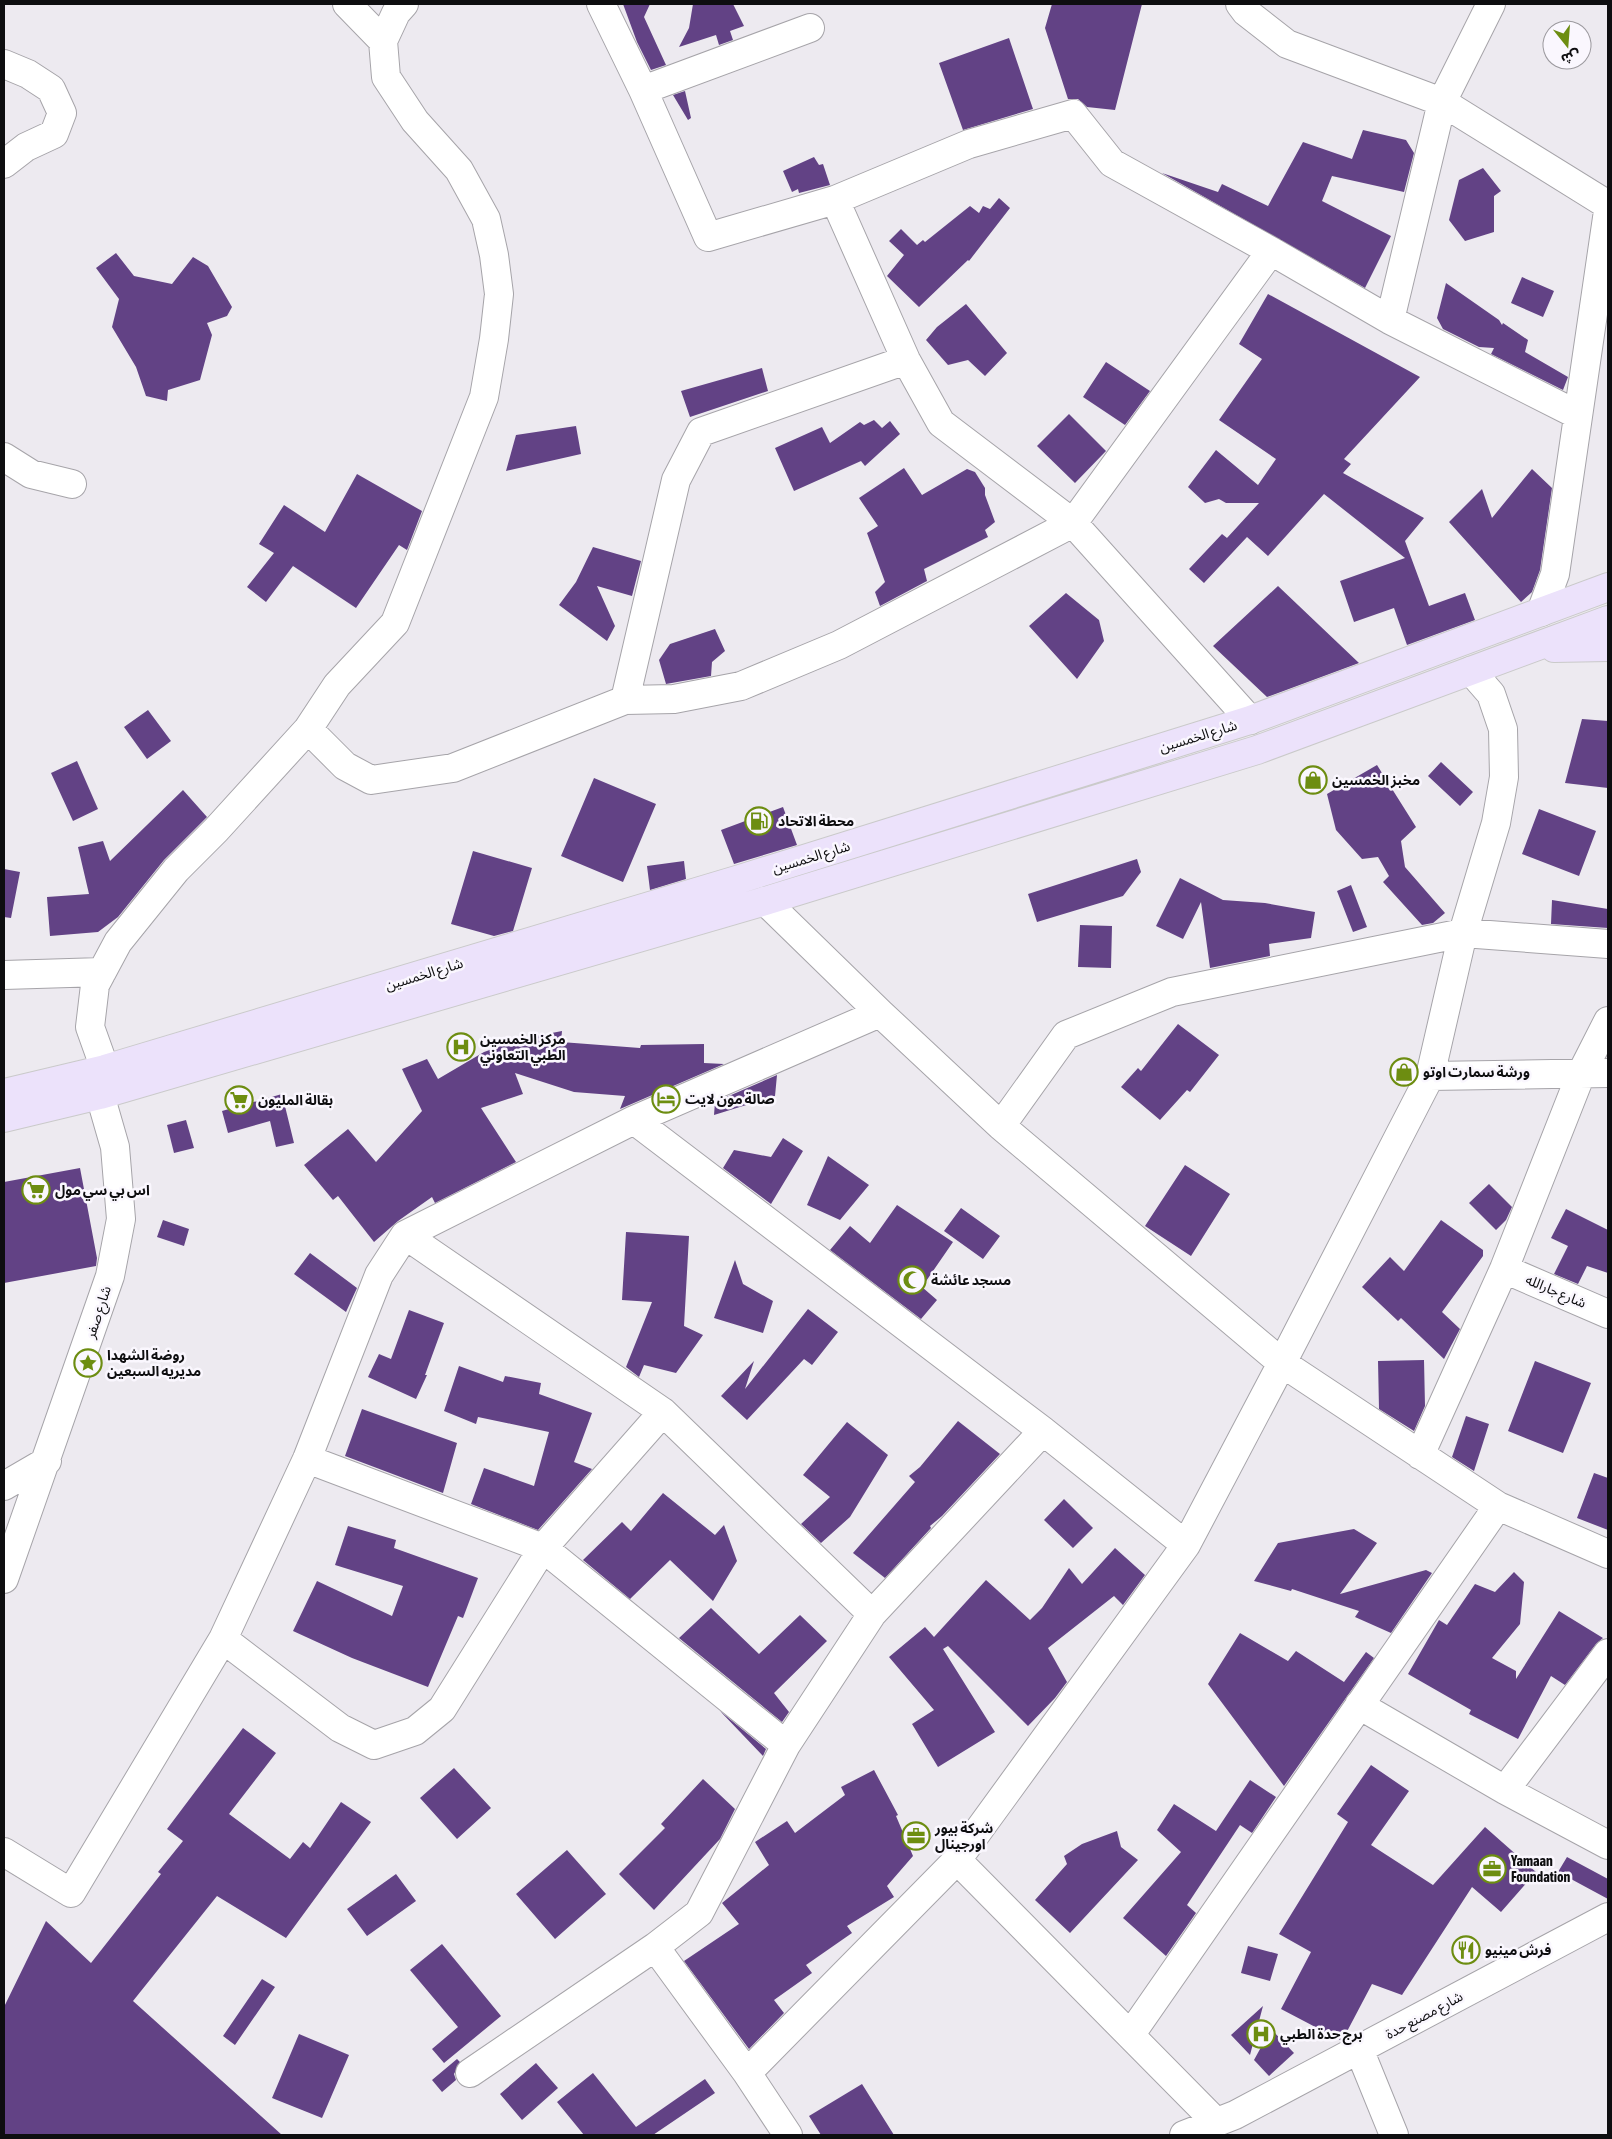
<svg xmlns="http://www.w3.org/2000/svg" width="1612" height="2139" font-family="'Asap Condensed','Noto Sans Arabic',sans-serif">
	<style>
		.building { fill: #624285 }
		.lines { fill: none; stroke-linecap: round; stroke-linejoin: round }
		.minor-casing { stroke: #a6a4a9; stroke-width: 30 }
		.major-casing { stroke: #cacaca; stroke-width: 30 }
		.minor { stroke: #fff; stroke-width: 28 }
		.major { stroke: #ece2fb; stroke-width: 28 }
		.labels { text-anchor: middle; dominant-baseline: central; stroke-width: 5; stroke-linejoin: round; paint-order: stroke }
		.street-label { font-size: 14px; fill: #0e0e10; stroke: #faf7fe }
		.poi-label { font-size: 14px; font-weight: bold; fill: #0e0e10; stroke: #faf7fe; text-anchor: start }
	</style>
	<rect width="100%" height="100%" fill="#edeaf0"/>
	<path class="building" d="M623,4h27l-6,13 22,48 -15,5 -14,-28z
		M693,4h40l11,22 -14,5 3,9 -14,5 -3,-10 -37,12 10,-19z
		M1052,4h90l-27,106 -28,-3 -9,-8h-10l-23,-71z
		M1009,38l24,71 -70,21 -24,-67z
		M685,91l6,27 -3,2 -15,-25z
		M1363,130l43,10 8,13 -10,39 -72,-16 -10,25 69,35 -26,52 -203,-115 56,19 4,-8 46,22 35,-64 49,17z
		M814,157l5,8 4,-1 7,21 -31,8 -1,-4 -6,3 -9,-21z
		M1483,168l18,23 -7,5v36l-29,9 -16,-21 10,-40z
		M999,198l11,10 -41,53 -1,-1 -49,47 -32,-31 17,-21 -15,-14 12,-12 16,16 6,-5 2,2 45,-36 9,7 4,-7 7,3z
		M116,253l18,23 38,8 21,-27 15,9 24,41 -5,9 -20,7 5,12 -12,45 -32,10 -1,11 -21,-5 -10,-29 -24,-40 7,-28 -23,-31z
		M1522,277l32,14 -11,26 -32,-14z
		M1446,283l53,37 3,5 1,-2 25,17 -3,12 43,25 -5,13 -72,-36 3,-6 -15,-1 -36,-18 -6,-11z
		M1268,294l152,83 -76,82 7,5 -8,9 81,45 -19,23 24,65 36,-13 10,27 -68,25 -13,-37 -40,14 -14,-41 65,-23 -81,-64 -56,62 -21,-19 -43,46 -15,-14 33,-35 5,4 32,-35h-33l-7,-4 -14,4 -17,-16 28,-37 42,35 18,-26 -57,-39 43,-61 -23,-15z
		M966,304l41,49 -22,23 -17,-16 -20,5 -22,-25 11,-13z
		M1106,362l44,29 -25,34 -42,-28z
		M762,368l6,23 -78,26 -9,-26z
		M1069,414l37,37 -31,32 -38,-37z
		M874,420l8,8 8,-7 10,13 -35,32 -4,-5 -67,30 -19,-43 47,-21 8,16 30,-21 4,3z
		M576,426l5,28 -75,17 10,-36z
		M904,468l18,27 45,-26 8,3 10,16v7l10,27 -10,8 3,7 -64,32 3,12 -47,25 -5,-14 10,-10 -18,-49 11,-7 -19,-28z
		M1532,469l20,19 -12,82 -8,22 -11,10 -72,-80 33,-33 10,29z
		M357,474l65,37 -15,39 -8,-5 -43,63 -63,-42 -27,36 -19,-15 27,-34 -15,-9 25,-39 41,27z
		M593,547l48,14 -9,35 -35,-10 18,40 -8,15 -48,-36 17,-23z
		M1278,586l81,77 -92,34 -54,-51z
		M1066,593l33,27 5,21 -27,38 -48,-53z
		M715,629l10,22 -13,11 -1,14 -45,8 -7,-24 11,-16z
		M148,710l23,31 -24,18 -23,-32z
		M1582,719l26,2v67l-43,-5z
		M77,761l21,48 -25,12 -22,-48z
		M1441,762l32,30 -13,14 -32,-30z
		M1377,765l39,62 -15,14 4,26 40,46 -12,10 -11,2 -39,-43 6,-6 -11,-19 -16,2 -26,-29 -9,-36z
		M594,778l62,26 -33,78 -62,-26z
		M183,790l24,27 -43,43 -46,57 -20,15 -48,4 -3,-39 42,-3 -11,-47 25,-6 7,20z
		M783,807l14,38 -63,19 -13,-34z
		M1539,809l57,22 -17,45 -57,-22z
		M473,851l59,17 -19,63 -19,5 -43,-12z
		M1137,859l4,13 -18,24 -86,26 -9,-28z
		M684,861l2,18 -36,11 -3,-24z
		M4,869l16,3 -9,46 -7,-1z
		M1180,878l43,22 42,3 50,9 -4,26 -42,6 1,12 -60,12 -9,-66 -18,37 -27,-13z
		M1351,885l16,42 -14,5 -16,-41z
		M1552,900l56,9v19l-57,-4z
		M1080,925l32,1 -1,42 -33,-1z
		M1178,1024l41,31 -29,37 -3,-2 -27,30 -39,-33 17,-19 3,3z
		M562,1031l-1,11 79,6 1,-3 63,-1v19l20,1 -104,45 5,-13 -51,-4 -59,-19 8,21 -42,14 35,54 -81,41 -3,-6 -34,24 -24,21 -36,-46 -5,4 -29,-35 44,-36 28,33 46,-51 -20,-42 25,-10 11,20 46,-27 37,-13z
		M777,1075l-2,21 -61,19 1,-13z
		M282,1094l12,49 -18,4 -6,-26 -42,12 -6,-22z
		M186,1120l8,28 -20,5 -7,-28z
		M783,1138l20,13 -32,53 -48,-36 11,-18 37,7z
		M828,1156l41,29 -29,35 -33,-15z
		M1185,1165l45,29 -39,62 -46,-30z
		M80,1168l17,90 -1,8 -92,17v-101z
		M1489,1184l23,23 -6,13 -10,10 -27,-27z
		M897,1205l56,37 -31,45 15,13 -16,19 -91,-69 20,-24 20,17z
		M961,1208l39,28 -17,23 -39,-28z
		M1566,1209l42,21v43l-21,-7 -9,18 -24,-10 14,-28 -17,-8z
		M163,1220l26,9 -5,17 -27,-9z
		M1441,1220l42,30v6l-41,56 18,17 -16,30 -43,-41 -3,3 -36,-34 28,-30 14,14z
		M626,1232l63,4 -5,90 19,9 -27,38 -32,-8 -5,12 -13,-10 26,-65 -30,-2z
		M310,1253l47,35 -11,24 -52,-38z
		M735,1260l8,24 30,17 -10,32 -49,-15z
		M808,1309l30,23 -26,33 -8,-6 -57,61 -26,-24 33,-35 -9,28z
		M409,1310l35,13 -19,52h2l-11,24 -48,-22 11,-23 12,5z
		M1424,1360l1,46 -11,25 -35,-22 -1,-48z
		M1535,1361l56,22 -28,70 -55,-22z
		M459,1366l44,16 2,-6 36,7 -2,11 53,19 -18,49 18,7 -54,61 -67,-26 13,-36 50,18 15,-54 -71,-15 -2,7 -32,-13z
		M362,1409l95,34 -14,50 -98,-37z
		M1466,1416l23,8 -15,47 -22,-14z
		M958,1421l42,33 -58,62 -12,10 1,2 -46,50 -32,-25 62,-71 -6,-6 11,-9z
		M847,1422l41,33 -38,62 -29,26 -20,-19 29,-27 -27,-22z
		M1594,1473l14,5v52l-31,-12z
		M663,1493l52,42 9,-10 13,36 -24,40 -43,-41 -40,39 -47,-39 39,-38 9,9z
		M1064,1499l29,29 -20,20 -29,-28z
		M348,1526l48,14 -2,8 84,30 -15,40 -5,-2 -30,71 -76,-29 -59,-27 24,-50 75,35 11,-30 -68,-21z
		M1354,1529l23,14 -37,51 86,-24 6,3 -41,60 -36,-16 4,-6 -67,-22 -1,2 -37,-10 24,-38z
		M1115,1548l30,27 -22,30 -9,-9 -66,52 19,34 -12,16 -27,28 -80,-80 -5,3 52,83 -57,35 -26,-43 22,-14 -45,-53 36,-30 9,10 52,-57 44,40 12,-12 27,-40 13,16z
		M1514,1572l10,10 -4,42 -28,34 24,13v8l43,-68 44,27 -7,6 -31,41 -14,-9 -33,63 -49,-25 2,-4 -63,-36 31,-54 8,5 28,-41 20,8z
		M711,1608l48,46 41,-39 27,26 -53,52 15,19 -7,10 -103,-84z
		M1240,1633l48,28 8,-10 48,31 22,-30 8,6 -90,128 -76,-102z
		M720,1711l46,38 -3,7z
		M243,1728l33,25 -47,61 61,45 13,-17 7,6 31,-46 30,20 -85,116 -69,-42 -84,105 149,134h-278v-128l42,-86 45,42 70,-89 -3,-2 25,-31 -16,-12z
		M1371,1765l38,26 -38,54 62,40 52,-58 51,45 -35,40 -29,-25 -70,108 -30,-11 -30,57 -61,-32 30,-57 -32,-18 69,-112 -11,-8z
		M454,1768l37,40 -34,31 -37,-41z
		M874,1770l24,45 -2,1 17,40 -26,30 7,11 -47,29 5,7 -46,32 6,8 -38,27 10,13 -35,36 -65,-88 55,-37 -17,-21 47,-38 -14,-23 32,-21 8,12 50,-38 -4,-8z
		M703,1779l32,30 -15,30 -66,71 -35,-36 46,-46 -4,-4z
		M1250,1780l26,17 -24,36 -12,-8 -53,80 9,8 -30,43 -43,-38 58,-66 -24,-22 17,-26 42,27z
		M1117,1831l4,16 17,13 -68,73 -35,-33 32,-36 -3,-8 18,-12z
		M567,1850l39,44 -51,45 -39,-45z
		M1567,1857l41,22v20l-50,-27z
		M396,1874l20,27 -49,35 -20,-27z
		M442,1944l59,72 -57,47 -12,-14 26,-22 -48,-57z
		M1248,1946l30,8 -8,27 -29,-8z
		M262,1979l13,8 -40,58 -12,-9z
		M1263,2006l-13,49 -19,-20z
		M1271,2029l23,24 -25,23 -15,-16z
		M299,2034l50,21 -27,63 -50,-20z
		M457,2059l3,3 -6,12 2,6 -14,12 -10,-12z
		M536,2063l22,25 -36,32 -22,-26z
		M593,2073l43,54 69,-48 10,14 -62,42h-69l-27,-33z
		M862,2084l32,51h-73l-12,-19z"/>
	<g class="lines">
		<g class="minor-casing">
			<path id="minor" d="M347,4l36,37
				M601,4l42,86 65,147 127,-37 134,-56 104,-30 39,49 159,88 119,69 188,95
				M1240,4l6,8 41,32 155,58 166,103
				M4,64l24,10 23,15 11,24 -8,21 -28,13 -22,17
				M643,90l167,-62
				M835,200l71,160 35,63 132,100 177,197
				M1390,320l52,-218 49,-98
				M4,457l27,17 41,10
				M1541,612l14,-38 53,-363
				M625,700l51,-220 25,-48 205,-72
				M308,729l37,37 26,14 82,-12 172,-68 49,-1 67,-13 98,-41 234,-122 198,-272
				M765,901l115,112 121,113 281,237 216,143 110,48
				M4,975l98,-3
				M105,1069l-15,-42 5,-42 23,-43 58,-72 40,-40 92,-101 29,-44 58,-62 89,-226 10,-58 5,-45 -5,-39 -8,-36 -27,-49 -44,-49 -29,-44 -3,-36 13,-28 8,-9
				M1430,1076l178,-3
				M634,1120l409,311 143,114
				M1001,1126l65,-91 106,-43 291,-59 145,11
				M405,1235l258,177 209,202
				M1504,1269l104,45
				M1420,1455l84,-186 77,-195 27,-53
				M307,1459l236,89 243,197
				M4,1486l43,-25
				M4,1579l106,-303 11,-57 -6,-72 -15,-52
				M223,1639l117,89 34,17 41,-14 27,-22 101,-161 120,-136
				M1359,1705l146,85 103,55
				M1505,1790l103,-137
				M4,1852l67,41 152,-254 84,-180 72,-184 26,-40 229,-115 246,-107
				M957,1860l259,262
				M655,1947l92,126 41,62
				M1131,2034l367,-528
				M1359,2049l35,86
				M470,2073l185,-126 44,-34 87,-168 86,-131 171,-183
				M747,2073l210,-213 229,-315 96,-182 148,-287 33,-143 33,-110 8,-46 -1,-48 -12,-35 -20,-23
				M1184,2135l51,-20 373,-198"/>
		</g>
		<g class="major-casing">
			<path id="major" d="M1554,648l54,-1
				M4,1093l101,-24 635,-190 510,-159 358,-133
				M4,1118l96,-23 665,-194 492,-151 351,-130"/>
		</g>
		<use href="#minor" class="minor"/>
		<use href="#major" class="major"/>
	</g>
	<defs>
		<g id="shop-ring" transform="scale(1.4375)"><circle r="9.5" fill="#faf7fe" stroke="#6d8d11" stroke-width="1.5"/><path d="M-5-2.5h2.3a2.7 3.5 0 0 1 5.4 0H5L5.5 6h-11ZM-1.5-2.5h3a1.5 2.3 0 0 0-3 0Z" fill="#6d8d11"/></g>
		<g id="fuel-ring" transform="scale(1.4375)"><circle r="9.5" fill="#faf7fe" stroke="#6d8d11" stroke-width="1.5"/><path d="M-5.5-6h7V0h2V4h1.3V-2.5L3-4.5l.8-.8L6-3V5H2.5V1h-1V6h-7ZM-4.2-4.7v3.2H.2V-4.7Z" fill="#6d8d11"/></g>
		<g id="hospital-ring" transform="scale(1.4375)"><circle r="9.5" fill="#faf7fe" stroke="#6d8d11" stroke-width="1.5"/><path d="M-5-5h3v3.5h4V-5h3V5h-3V1.5h-4V5h-3Z" fill="#6d8d11"/></g>
		<g id="hotel-ring" transform="scale(1.4375)"><circle r="9.5" fill="#faf7fe" stroke="#6d8d11" stroke-width="1.5"/><path d="M-6-4.5h1.5V1H6V5H4.5V3h-9V5H-6ZM-4 0a1.8 1.8 0 1 1 3.6 0ZM.5 0V-2.5h3Q6-2.5 6 0Z" fill="#6d8d11"/></g>
		<g id="supermarket-ring" transform="scale(1.4375)"><circle r="9.5" fill="#faf7fe" stroke="#6d8d11" stroke-width="1.5"/><path d="M-6-5.5h2.5l.6 2H6L4.5 2H-2.5L-4.4-4H-6ZM-1.5 3.2a1.3 1.3 0 1 0 .1 0ZM3 3.2a1.3 1.3 0 1 0 .1 0Z" fill="#6d8d11"/></g>
		<g id="mosque-ring" transform="scale(1.4375)"><circle r="9.5" fill="#faf7fe" stroke="#6d8d11" stroke-width="1.5"/><path d="M3.5-4.9A6 6 0 1 0 3.5 4.9A5 5 0 1 1 3.5-4.9Z" fill="#6d8d11"/></g>
		<g id="sight-ring" transform="scale(1.4375)"><circle r="9.5" fill="#faf7fe" stroke="#6d8d11" stroke-width="1.5"/><path d="M0-6L1.8-2.2L6-1.7L2.9 1.2L3.7 5.4L0 3.3L-3.7 5.4L-2.9 1.2L-6-1.7L-1.8-2.2Z" fill="#6d8d11"/></g>
		<g id="office-ring" transform="scale(1.4375)"><circle r="9.5" fill="#faf7fe" stroke="#6d8d11" stroke-width="1.5"/><path d="M-6-3h4V-5.5h4V-3h4V5H-6ZM-1-4.5V-3h2v-1.5ZM-6 0V1H6V0Z" fill="#6d8d11"/></g>
		<g id="restaurant-ring" transform="scale(1.4375)"><circle r="9.5" fill="#faf7fe" stroke="#6d8d11" stroke-width="1.5"/><path d="M-5-6h1v4h1v-4h1v4h1v-4h1v5L-1.5 .5V6h-2V.5L-5-1ZM5-6V6H3V1.5H1.5Q1.5-4 5-6Z" fill="#6d8d11"/></g>
	</defs>
	<g fill-rule="evenodd">
		<use href="#shop-ring" x="1313" y="780"/>
		<use href="#fuel-ring" x="759" y="821"/>
		<use href="#hospital-ring" x="461" y="1047"/>
		<use href="#shop-ring" x="1404" y="1072"/>
		<use href="#hotel-ring" x="666" y="1099"/>
		<use href="#supermarket-ring" x="239" y="1100"/>
		<use href="#supermarket-ring" x="36" y="1190"/>
		<use href="#mosque-ring" x="912" y="1280"/>
		<use href="#sight-ring" x="88" y="1363"/>
		<use href="#office-ring" x="916" y="1836"/>
		<use href="#office-ring" x="1492" y="1869"/>
		<use href="#restaurant-ring" x="1466" y="1950"/>
		<use href="#hospital-ring" x="1261" y="2034"/>
	</g>
	<g class="labels">
		<g class="street-label">
			<text transform="translate(1198 736) rotate(-17)">شارع الخمسين</text>
			<text transform="translate(811 857) rotate(-17)">شارع الخمسين</text>
			<text transform="translate(424 974) rotate(-17)">شارع الخمسين</text>
			<text transform="translate(1556 1291) rotate(23)">شارع جارالله</text>
			<text transform="translate(98 1312) rotate(-72)">شارع صفر</text>
			<text transform="translate(1424 2015) rotate(-28)">شارع مصنع حدة</text>
		</g>
		<g class="poi-label">
			<text x="1332" y="780">مخبز الخمسين</text>
			<text x="778" y="821">محطة الاتحاد</text>
			<text x="480" y="1039">مركز الخمسين<tspan x="480" dy="16">الطبي التعاوني</tspan></text>
			<text x="1423" y="1072">ورشة سمارت اوتو</text>
			<text x="685" y="1099">صالة مون لايت</text>
			<text x="258" y="1100">بقالة المليون</text>
			<text x="55" y="1190">اس بي سي مول</text>
			<text x="931" y="1280">مسجد عائشة</text>
			<text x="107" y="1355">روضة الشهدا<tspan x="107" dy="16">مديريه السبعين</tspan></text>
			<text x="935" y="1828">شركة بيور<tspan x="935" dy="16">اورجينال</tspan></text>
			<text x="1511" y="1861">Yamaan<tspan x="1511" dy="16">Foundation</tspan></text>
			<text x="1485" y="1950">فرش مينيو</text>
			<text x="1280" y="2034">برج حدة الطبي</text>
		</g>
	</g>
	<rect width="1612" height="2139" fill="none" stroke="#0e0e10" stroke-width="10"/>
	<g transform="translate(1567 45) rotate(163)"><circle r="24" fill="#faf7fe" stroke="#9c9a9f"/>
	<path d="M0-4L9 19L0 12L-9 19Z" fill="#6d8d11"/>
	<text y="-8" font-size="14" font-weight="bold" text-anchor="middle" fill="#0e0e10">ش</text>
	</g>
</svg>
